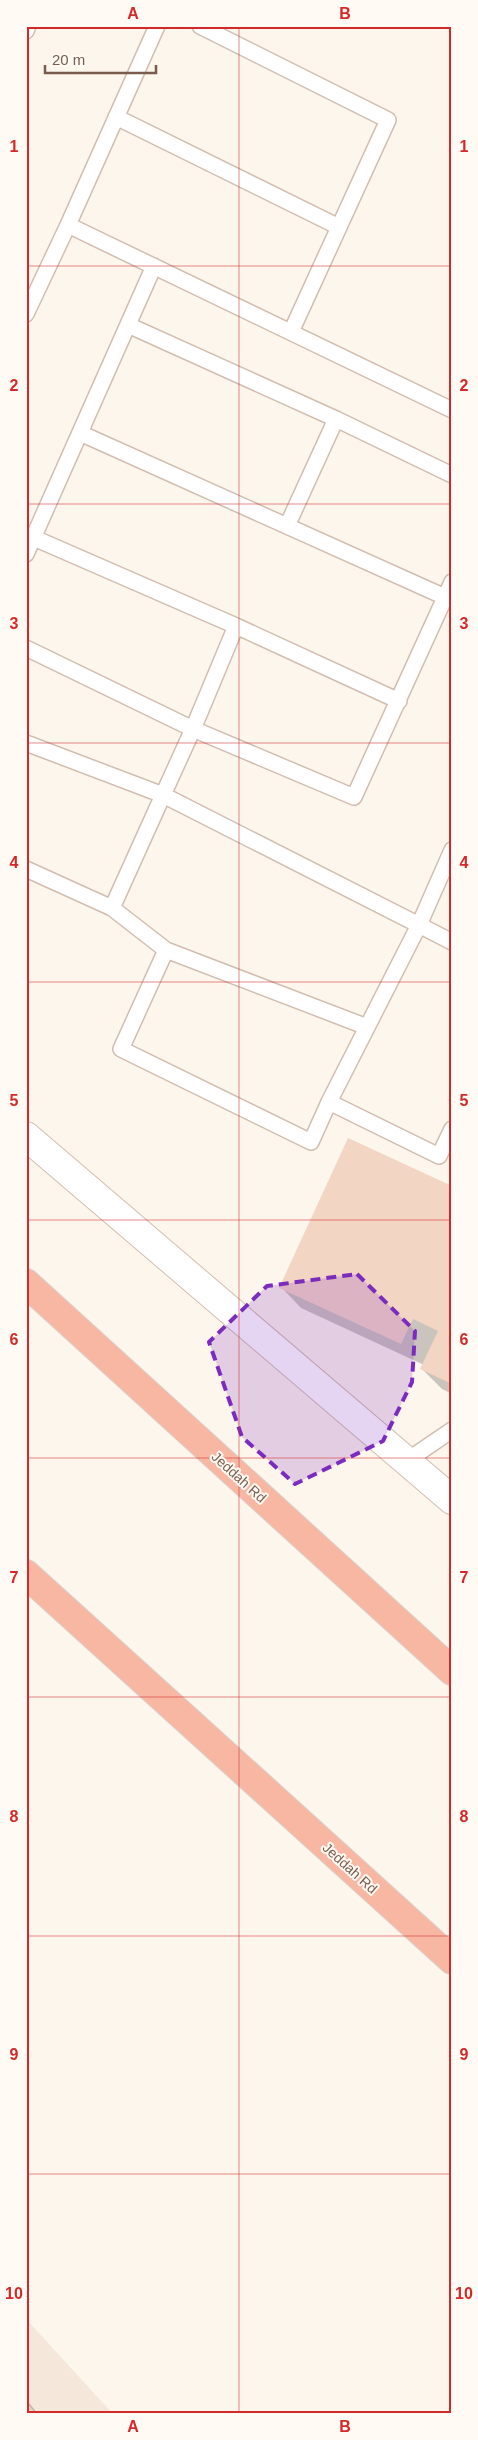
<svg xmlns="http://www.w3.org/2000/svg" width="478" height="2440" font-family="Helvetica,sans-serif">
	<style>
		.residential { fill: #f5e8da }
		.shadow { fill: #0003 }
		.building { fill: #f3d5c3 }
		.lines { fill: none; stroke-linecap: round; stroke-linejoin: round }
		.service-casing { stroke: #d1beb0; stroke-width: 18 }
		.tertiary-casing { stroke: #d1beb0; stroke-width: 30 }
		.motorway-casing { stroke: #dad1cd; stroke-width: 30 }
		.service { stroke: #fff; stroke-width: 15 }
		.tertiary { stroke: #fff; stroke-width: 28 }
		.motorway { stroke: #f7b7a3; stroke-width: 28 }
		.marked { fill: #7b2cbf; fill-opacity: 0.2; stroke: #7b2cbf; stroke-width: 4; stroke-dasharray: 10 6; stroke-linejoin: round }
		.grid { fill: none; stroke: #d62828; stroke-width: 1; stroke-opacity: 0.55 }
		.labels { text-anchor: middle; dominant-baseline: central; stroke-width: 4; stroke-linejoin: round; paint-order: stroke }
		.street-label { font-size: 14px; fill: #7a5c4d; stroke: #fffaf3 }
		.neatline { fill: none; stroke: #d62828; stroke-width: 2 }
		.grid-label { font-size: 16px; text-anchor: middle; font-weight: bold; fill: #d62828 }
	</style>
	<rect width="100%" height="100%" fill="#fdf6ec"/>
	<path class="residential" d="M26,2319l87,95h-87z"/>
	<path class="shadow" d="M452,1187v207l-10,-5 -20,-20 2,-4 -123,-57 -20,-21z
		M26,2399l12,15h-12z"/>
	<path class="building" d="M348,1138l104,48v198l-32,-15 18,-38 -25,-12 -12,25 -122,-56z
		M26,2402l10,12h-10z"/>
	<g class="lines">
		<g class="service-casing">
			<path id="service" d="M200,26l188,94 -97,212
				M26,31l2,-5
				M116,117l223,110
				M68,225l89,-199
				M26,314l42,-89 384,185
				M128,325l208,94
				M80,433l365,164
				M287,526l49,-107 116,56
				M34,538l202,88
				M26,554l128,-288
				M26,648l167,81 43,-103 163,75
				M26,743l137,52 30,-66 161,68 98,-215
				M26,869l86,39 51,-113 256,130 33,-75
				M112,908l54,42 -45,99 190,93 18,-40 110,54 13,-27
				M166,950l201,77
				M329,1102l90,-177 33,17
				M405,1462l47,-32"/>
		</g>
		<g class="tertiary-casing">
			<path id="tertiary" d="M26,1136l426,364"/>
		</g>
		<g class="motorway-casing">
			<path id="motorway" d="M26,1283l426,388
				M26,1574l426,386"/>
		</g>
		<use href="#service" class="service"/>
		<use href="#tertiary" class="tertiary"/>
		<use href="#motorway" class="motorway"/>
	</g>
	<path class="marked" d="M357,1274l58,57 -3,51 -29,59 -88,43 -53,-47 -33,-95 58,-56z"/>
	<path class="grid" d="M239,26v2388M26,266h426M26,504h426M26,743h426M26,982h426M26,1220h426M26,1458h426M26,1697h426M26,1936h426M26,2174h426"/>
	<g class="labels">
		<g class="street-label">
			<text transform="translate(239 1477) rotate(42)">Jeddah Rd</text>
			<text transform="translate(350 1868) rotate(42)">Jeddah Rd</text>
		</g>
	</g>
	<rect width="478" height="2440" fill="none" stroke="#fffaf3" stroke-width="55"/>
	<path d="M45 65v8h111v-8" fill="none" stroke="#7a5c4d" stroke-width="2.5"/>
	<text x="52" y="65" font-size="15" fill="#7a5c4d" stroke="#fffaf3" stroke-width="4" paint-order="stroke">20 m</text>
	<rect x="28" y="28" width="422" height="2384" class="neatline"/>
	<g class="grid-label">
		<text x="133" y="19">A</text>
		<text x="345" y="19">B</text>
		<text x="14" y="152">1</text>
		<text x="464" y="152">1</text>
		<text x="14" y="391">2</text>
		<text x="464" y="391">2</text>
		<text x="14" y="629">3</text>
		<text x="464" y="629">3</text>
		<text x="14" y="868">4</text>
		<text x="464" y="868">4</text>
		<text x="14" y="1106">5</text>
		<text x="464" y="1106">5</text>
		<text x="14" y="1345">6</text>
		<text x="464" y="1345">6</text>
		<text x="14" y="1583">7</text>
		<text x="464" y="1583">7</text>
		<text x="14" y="1822">8</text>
		<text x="464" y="1822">8</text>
		<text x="14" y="2060">9</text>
		<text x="464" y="2060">9</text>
		<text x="14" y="2299">10</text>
		<text x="464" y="2299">10</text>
		<text x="133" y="2432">A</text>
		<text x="345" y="2432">B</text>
	</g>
</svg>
